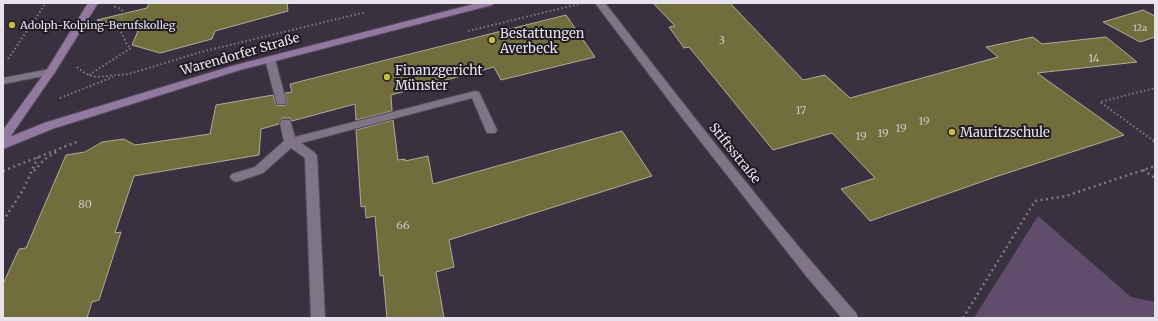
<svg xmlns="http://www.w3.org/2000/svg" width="1158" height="321" font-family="Merriweather,serif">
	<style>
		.green { fill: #604d6c }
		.building { fill: #716d3d; stroke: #aead98 }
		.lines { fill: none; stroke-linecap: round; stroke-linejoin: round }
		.lane-casing { stroke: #554d5a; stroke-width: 2 }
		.street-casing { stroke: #554d5a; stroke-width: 2 }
		.secondary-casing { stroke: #554d5a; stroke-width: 2 }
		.path-far1 { stroke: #817986; stroke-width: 2; stroke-dasharray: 1.5 2.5; stroke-linecap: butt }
		.path { stroke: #817986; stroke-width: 2.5; stroke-dasharray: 2 3.5; stroke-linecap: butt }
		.lane { fill: #807587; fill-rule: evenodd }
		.street { fill: #807587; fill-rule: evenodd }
		.secondary { fill: #9279a0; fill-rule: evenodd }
		.poi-dot { fill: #c6bb3c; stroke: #1f1b22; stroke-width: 1.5 }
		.labels { text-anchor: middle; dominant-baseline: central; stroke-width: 4; stroke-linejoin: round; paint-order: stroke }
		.far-number-label { font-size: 9px; fill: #cac5c0 }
		.far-poi-label { font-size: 11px; fill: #e8e2ec; stroke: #1f1b22; text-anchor: start }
		.number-label { font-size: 11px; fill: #cac5c0 }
		.poi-label { font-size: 13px; fill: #e8e2ec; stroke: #1f1b22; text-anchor: start }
		.street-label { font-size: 13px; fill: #e8e2ec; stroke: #1f1b22 }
	</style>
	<rect width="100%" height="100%" fill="#3a3140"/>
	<path class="green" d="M1038,216l93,81 24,5v16h-181z"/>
	<path class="building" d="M149,3h138l1,8 -73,20 -3,8 -52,14 -28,-8 6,-14 -41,-11 50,-12z
		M653,3h77l73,77 22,-5 25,23 148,-41 -12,-10 47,-10 9,7 64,-7 31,25 -100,11 87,62 -129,42 -125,44 -29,-32 34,-11 -43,-45 -59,17 -84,-103 -5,1 -15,-21 6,-1z
		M1143,10l12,6v21l-15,5 -37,-20z
		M566,15l29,42 -94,23 -7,-13 -103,28 1,16 -36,9 -1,-16 -63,17 -2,-3h-8l-3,6 -18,5 -2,26 -125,21 -19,57 6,-1 -22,68 -7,2 -5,16h-84v-34l16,-35 7,-1 40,-93 19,-3 17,-10 22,-3 11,6 75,-11 6,-29 57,-10 3,10 9,1 2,-5 -2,-8 7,-1 -2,-8z
		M393,120l5,40 7,-1v2l23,-5 5,28 189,-53 30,45 -203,64 5,27 -18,5 8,46h-57l-4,-43 -3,1 -5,-60 -9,2 -1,-12 -4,1 -5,-77z"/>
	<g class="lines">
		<g class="lane-casing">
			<path id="lane" d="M270,56l5,3 11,42 -1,3h-8l-1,-3 -11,-42z
				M475,91l4,1 1,2 17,36 -2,3h-8l-15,-35 -171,45 14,10 2,3 8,162h-14l-6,-160 -14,-10 -28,25 -27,9 -4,-2 -2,-3 2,-3 23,-7 29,-26 -4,-18 2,-3h8l5,17z"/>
		</g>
		<g class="street-casing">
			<path id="street" d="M595,3h10c82,105 163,211 251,310l2,5h-16l-35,-41 -124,-158z
				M50,69l4,1 1,2 -1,2 -51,10v-6z"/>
		</g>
		<g class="secondary-casing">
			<path id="secondary" d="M88,3h10l-43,69 -45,65 34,-14 188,-57 246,-63h16l-2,2 -252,65 -188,59 -49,20v-19l43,-59z"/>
		</g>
		<path class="path-far1" d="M468,31l111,-27
			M8,59l38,-56
			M77,67l9,7 10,3 33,-3 72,-22 165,-40
			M89,75l42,-27 -4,-3 -8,-18 5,-14 -3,-4 -8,-3
			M60,98l53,-21
			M1154,141l-54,-39 55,-14"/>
		<path class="path" d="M1153,140l2,2
			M1143,170l12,8
			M3,171l76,-30
			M34,171l11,-12 14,-9
			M3,221l20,-31 15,-33
			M963,318l72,-117 31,-5 89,-30"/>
		<use href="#lane" class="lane"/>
		<use href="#street" class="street"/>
		<use href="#secondary" class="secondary"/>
	</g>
	<g class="poi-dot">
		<circle cx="12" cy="25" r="4"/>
		<circle cx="492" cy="40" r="4"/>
		<circle cx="387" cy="77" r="4"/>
		<circle cx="952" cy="132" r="4"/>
	</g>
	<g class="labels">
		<g class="far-number-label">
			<text x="1140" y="27">12a</text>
		</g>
		<g class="far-poi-label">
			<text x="20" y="25">Adolph-Kolping-Berufskolleg</text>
		</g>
		<g class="number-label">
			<text x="722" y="40">3</text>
			<text x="1094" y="58">14</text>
			<text x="801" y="110">17</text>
			<text x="924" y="121">19</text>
			<text x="901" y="128">19</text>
			<text x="883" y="133">19</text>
			<text x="861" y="136">19</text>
			<text x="85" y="204">80</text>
			<text x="403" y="225">66</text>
		</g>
		<g class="poi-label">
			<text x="500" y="33">Bestattungen<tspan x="500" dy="15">Averbeck</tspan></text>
			<text x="395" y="70">Finanzgericht<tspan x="395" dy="15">Münster</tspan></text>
			<text x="960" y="132">Mauritzschule</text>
		</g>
		<g class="street-label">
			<text transform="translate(240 54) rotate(-16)">Warendorfer Straße</text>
			<text transform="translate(735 153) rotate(51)">Stiftsstraße</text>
		</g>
	</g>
	<rect width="1158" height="321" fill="none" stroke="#e8e2ec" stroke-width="8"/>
</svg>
